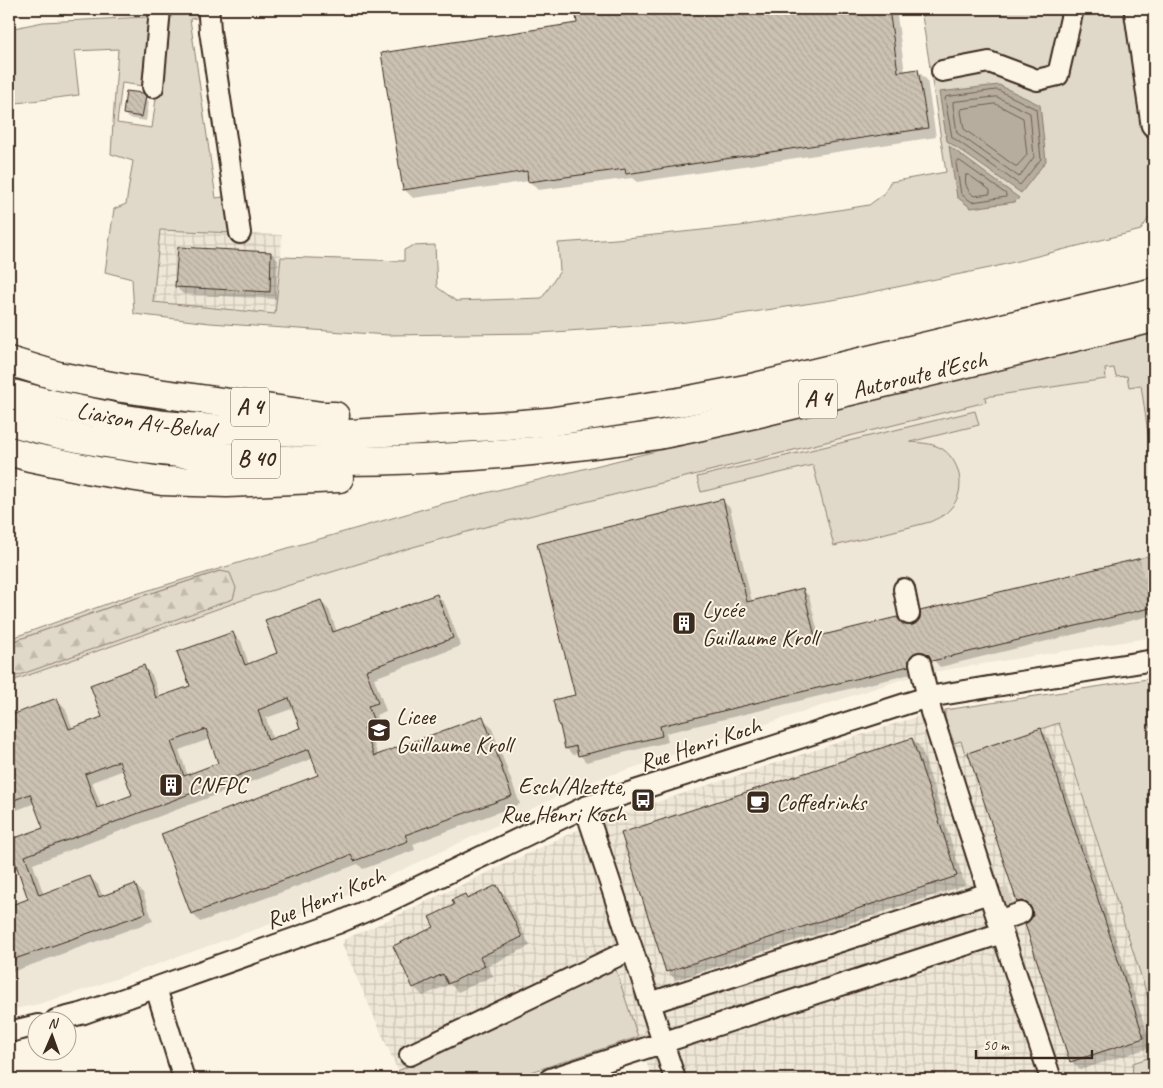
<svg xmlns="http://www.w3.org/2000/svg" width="1163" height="1088" font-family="Caveat,sans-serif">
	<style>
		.built { fill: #eee6d6 }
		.industrial { fill: url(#industrial-grid) }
		.green { fill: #e0d8c8; stroke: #8e8173 }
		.forest { fill: url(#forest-firs); stroke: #8e8173 }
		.water { fill: #b7ad9e; stroke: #85796b }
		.shadow { fill: #0003; fill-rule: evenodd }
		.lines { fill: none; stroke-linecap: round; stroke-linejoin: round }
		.shore { stroke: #6d5e51; stroke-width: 1 }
		.building { fill: url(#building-back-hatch); stroke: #3b2a1e; fill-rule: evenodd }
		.minor-tunnel { stroke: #d5ccbd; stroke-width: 20; stroke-dasharray: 20 10; stroke-linecap: butt }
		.minor-casing { stroke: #3b2a1e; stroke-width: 24 }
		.major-casing { stroke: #3b2a1e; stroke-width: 29 }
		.highway-casing { stroke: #3b2a1e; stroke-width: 31 }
		.minor { stroke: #fcf5e5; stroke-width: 20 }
		.major { stroke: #fcf5e5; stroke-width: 25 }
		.highway { stroke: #fcf5e5; stroke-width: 28 }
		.labels { text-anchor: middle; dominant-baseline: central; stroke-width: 4; stroke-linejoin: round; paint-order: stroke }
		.shield { fill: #fcf5e5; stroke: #75675a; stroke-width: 1 }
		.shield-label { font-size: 22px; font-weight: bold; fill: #3b2a1e }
		.street-label { font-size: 24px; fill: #3b2a1e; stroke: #fcf5e5 }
		.poi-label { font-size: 24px; fill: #3b2a1e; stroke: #fcf5e5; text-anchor: start }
	</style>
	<defs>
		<pattern id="industrial-grid" width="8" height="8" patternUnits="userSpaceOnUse" patternTransform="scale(1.25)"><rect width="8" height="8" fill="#eee6d6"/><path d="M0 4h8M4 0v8" fill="none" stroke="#cdc5b7"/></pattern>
		<pattern id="forest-firs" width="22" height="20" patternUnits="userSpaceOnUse" patternTransform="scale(1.25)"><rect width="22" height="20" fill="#e0d8c8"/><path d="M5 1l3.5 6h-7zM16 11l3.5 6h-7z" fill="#c1baab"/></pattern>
		<pattern id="building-back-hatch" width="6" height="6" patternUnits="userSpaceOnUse" patternTransform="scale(1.25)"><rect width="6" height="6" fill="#ccc2b3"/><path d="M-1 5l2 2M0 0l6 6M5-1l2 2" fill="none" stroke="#b0a79a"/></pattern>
	</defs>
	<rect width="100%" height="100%" fill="#fcf5e5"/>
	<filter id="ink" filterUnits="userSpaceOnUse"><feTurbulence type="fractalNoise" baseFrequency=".02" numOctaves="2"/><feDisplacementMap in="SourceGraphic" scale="10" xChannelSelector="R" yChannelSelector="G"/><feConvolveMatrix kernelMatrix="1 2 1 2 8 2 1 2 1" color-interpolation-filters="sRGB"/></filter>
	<g filter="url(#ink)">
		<path class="built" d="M1115,368l26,17 13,89v163l-222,35 -35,9 -295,97 -24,9 -223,105 -25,11 -243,86 -48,15 -30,6v-328l245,-86 159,-49 68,-19 505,-127 -1,-4 121,-18 -1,-10z"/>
		<path class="industrial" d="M160,230l122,5 -1,22 -6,57 -122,-12z
			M945,710v8l9,25 7,-3 80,-12 17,-6 96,294v40l-21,7 -1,16h-480l-37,-111 -217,103 -56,-127 3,-5 30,-13 215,-102 341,-112z"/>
		<path class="green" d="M168,9h33v8l-11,2 26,179 13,-2 6,37 -75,-3 -7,72 122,12 6,-57 123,4v-11l8,-4 23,-1 2,42 19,14 86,-3 18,-27 -2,-28 58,-4 124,-13 129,-21 15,-11 6,-12 56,-10 -25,-163h207l26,167v34l-13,20 -151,38 -152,31 -130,20 -29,4 -139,10 -152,2 -178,-12 -76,-9 -2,-35 -27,-7 9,-63 12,-5 7,-43 -22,-7 2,-31 5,-74 -44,2 5,44 -70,9v-75l34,-7 104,-5 12,-4 -10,74 -27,-4 -5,40 35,5z
			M1151,329v4h3v141l-13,-89 -12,2 -2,-11 -11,1 -2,-9 -9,1 1,10 -121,18 1,5 -505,126 -68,19 -159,49 -245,86v-4h2l209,-107 -96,31 -115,41v-4l117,-42 162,-49 153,-44z
			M975,411l4,14 -69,17c12,1 24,1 34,8 18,14 22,43 6,59 -6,7 -12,9 -20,13l-96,24 -21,-81 -112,27 -4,-15z
			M1154,678v36l-6,1 6,57v244l-95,-293 -94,31 -4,-13 -7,2 -9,-25v-8z
			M615,967l23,70 -128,42h-109l-3,-8z
			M1154,1056v23h-22l1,-16z"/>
		<path class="forest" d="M220,571l10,2 6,15 -3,11 -222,79h-2v-35l115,-41z"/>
		<path class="water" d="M999,85l41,20 6,56 -25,32 -74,-52 -8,-49z
			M949,146l70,52 -4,4 -44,6 -14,-11z"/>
		<path class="shadow" d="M576,9h191l1,5 37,-5h91l9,64 13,-2 9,9 9,57 -299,45 -5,-4 -94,12 -9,-9 -116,17 -9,-9 175,-165z
			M142,94l7,8 -3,19 -18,-3 -4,-5z
			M271,253l7,7 -2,39 -93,-5 -7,-7z
			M723,501l7,7 22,94 51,-12 6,6 10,41 78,-19 7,7 8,2 9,-8 1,-7 232,-56v59l-214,52 -8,-9h-8l-9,15 -249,60 2,9 -82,20 -6,-7 -1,-2 -6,2 -7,-7 10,-52z
			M437,595l8,9 16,42 -87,32 12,33 -10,4 7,17 -12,5 7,18 104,-37 9,8 29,78 -107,40 2,6 -52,19 -5,-5 -158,58 -8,-9 128,-137 -6,-18 -281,106 11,31 46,-18 8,8 5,12 32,-12 8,8 10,28 -144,52v-66l21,-7 -12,-32 -9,4v-42l3,10 32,-12 -9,-25 -26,10v-59l6,-3 -6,-17v-17l48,-18 8,9 8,21 31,-11 40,-51 8,8 8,23 31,-12 41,-53 9,8 8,24 30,-11 41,-53 9,9 8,22zM294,708l7,21 -28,11 -7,-22zM210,739l10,25 -32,12 -9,-26zM124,770l9,26 -31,12 -10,-26z
			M1040,729l9,10 103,308 -72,23 -9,-9 -37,-145v-6h-6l-10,-9z
			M912,739l9,9 44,137 -289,95 -9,-9z
			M497,887l9,9 24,50 -42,20 5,10 -35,16 -8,-8 -27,12 -9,-9 21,-59 29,-32 5,4z"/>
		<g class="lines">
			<path class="shore" d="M998,90l38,19 5,50 -21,26 -68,-48 -7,-38 1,-2z
				M997,97l33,16 4,44 -15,20 -62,-44 -4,-28v-3z
				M996,104l27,14 4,37 -10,11h-2l-51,-37 -3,-18 1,-2z
				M958,161h2l46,33v3l-34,5 -11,-8 -5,-31z
				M966,175h3l21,15v4l-16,2c-7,-6 -10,-12 -8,-21z"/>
		</g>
		<path class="building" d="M575,9h185l1,5 35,-5h93l9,63 20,-3 10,59 -302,46 -1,-5 -97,13 -1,-11 -124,19 -22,-137 196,-30z
			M126,91l17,2 3,3 -4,21 -19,-3z
			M178,247l93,5 -1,40 -95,-5z
			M723,499l24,103 56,-14 12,49 82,-20 3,4 5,4h7l4,-2 4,-5v-7l234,-56v52l-222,54 -3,-6 -5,-3h-7l-5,3 -3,4v7l-249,60 2,10 -84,20 -2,-10 -11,3 -5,-23h-1l-6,-26 22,-5 -38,-151z
			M437,594l16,44 -87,32 12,33 -10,3 7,18 -11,4 10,28 109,-40 29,80 -107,39 3,6 -54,20 -3,-6 -160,59 -30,-80 157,-59 -9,-26 -284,107 14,39 51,-19 9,21 36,-13 11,29 -137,48v-55l19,-7 -14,-40 -5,2v-21l34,-12 -13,-34 -21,8v-50l5,-2 -5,-13v-21l48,-18 12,31 33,-12 -12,-32 54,-20 12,33 34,-12 -13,-34 56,-20 12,33 32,-12 -12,-33 56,-20 12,32zM289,698l11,30 -32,12 -10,-30zM206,729l12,34 -34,13 -13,-34zM119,761l13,34 -35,13 -12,-34z
			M1041,728l103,310 -74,24 -45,-138 5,-4 3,-4 -1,-6 -4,-6 -5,-3 -6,1 -49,-149z
			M912,738l45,138 -291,96 -45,-139z
			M497,885l25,52 -42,20 5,9 -37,18 -5,-10 -30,14 -20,-42 41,-19 -5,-10 25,-12 -2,-5 13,-6 2,5z"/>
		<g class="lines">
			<path class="minor-tunnel" d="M1150,556l4,23
				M992,903l23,-8"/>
			<g class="minor-casing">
				<path id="minor" d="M208,9l1,7 1,15 30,202
					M942,71l47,-9 48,18 21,-5 15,-66
					M153,87l7,-78
					M904,589l5,25
					M585,807l65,196 339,-110 -58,-181 -11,-49
					M989,893l62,186
					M998,921l23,-8
					M156,988l28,91
					M650,1003l25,76
					M56,1020l28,-7 254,-90 51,-22 196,-94 25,-8 295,-95 23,-7 226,-37
					M9,1032l29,-7
					M410,1055l222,-106
					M550,1079l452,-146"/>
			</g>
			<g class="major-casing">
				<path id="major" d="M1137,9l17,115"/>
			</g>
			<g class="highway-casing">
				<g id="highway">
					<path d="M9,361l49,15 64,12 200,28h13"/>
					<path id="s1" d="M9,393l42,11 68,14 45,7 51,4 133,5 147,-8 53,-4 131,-20 72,-14 403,-96"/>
					<path id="s2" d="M9,421c74,22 152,32 230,37 137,8 276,-1 412,-22 38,-6 75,-16 112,-24l391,-94"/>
					<path d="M9,451l21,6 67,14 65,10 65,2 112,-5"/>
				</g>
			</g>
			<use href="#minor" class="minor"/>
			<use href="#major" class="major"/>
			<use href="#highway" class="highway"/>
		</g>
	</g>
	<defs>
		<g id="building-square" transform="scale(1.25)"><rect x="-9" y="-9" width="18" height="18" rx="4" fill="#3b2a1e" stroke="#fcf5e5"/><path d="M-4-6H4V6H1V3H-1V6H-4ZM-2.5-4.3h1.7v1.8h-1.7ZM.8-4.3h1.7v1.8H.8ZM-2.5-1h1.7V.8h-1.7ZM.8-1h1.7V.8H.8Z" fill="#fff"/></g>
		<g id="school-square" transform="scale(1.25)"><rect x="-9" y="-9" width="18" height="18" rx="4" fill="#3b2a1e" stroke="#fcf5e5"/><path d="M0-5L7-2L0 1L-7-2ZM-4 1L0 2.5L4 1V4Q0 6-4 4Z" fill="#fff"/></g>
		<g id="bus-square" transform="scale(1.25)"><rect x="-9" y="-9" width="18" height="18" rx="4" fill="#3b2a1e" stroke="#fcf5e5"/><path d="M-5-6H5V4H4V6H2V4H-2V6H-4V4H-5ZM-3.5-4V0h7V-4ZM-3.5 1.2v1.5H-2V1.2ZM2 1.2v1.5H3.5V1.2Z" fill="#fff"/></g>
		<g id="cafe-square" transform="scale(1.25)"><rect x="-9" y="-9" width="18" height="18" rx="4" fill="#3b2a1e" stroke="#fcf5e5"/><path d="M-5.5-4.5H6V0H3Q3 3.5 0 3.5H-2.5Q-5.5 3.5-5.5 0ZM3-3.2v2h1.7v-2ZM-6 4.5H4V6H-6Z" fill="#fff"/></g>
	</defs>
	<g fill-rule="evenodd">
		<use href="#building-square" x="684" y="623"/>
		<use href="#school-square" x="379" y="730"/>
		<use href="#building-square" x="171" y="785"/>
		<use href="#bus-square" x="643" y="800"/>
		<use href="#cafe-square" x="758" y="802"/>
	</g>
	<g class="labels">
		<g class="shield">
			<rect x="799" y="379.5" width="38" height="39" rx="4"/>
			<rect x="231" y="387.5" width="38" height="39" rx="4"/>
			<rect x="232" y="439.5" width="48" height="39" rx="4"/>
		</g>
		<g class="shield-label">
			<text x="818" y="399">A 4</text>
			<text x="250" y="407">A 4</text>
			<text x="256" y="459">B 40</text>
		</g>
		<g class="street-label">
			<text stroke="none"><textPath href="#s2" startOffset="922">Autoroute d'Esch</textPath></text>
			<text stroke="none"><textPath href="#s1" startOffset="140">Liaison A4-Belval</textPath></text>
			<text transform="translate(700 744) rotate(-18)">Rue Henri Koch</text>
			<text transform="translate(325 898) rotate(-22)">Rue Henri Koch</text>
		</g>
		<g class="poi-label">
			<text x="702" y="609">Lycée<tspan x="702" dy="28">Guillaume Kroll</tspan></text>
			<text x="396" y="716">Licee<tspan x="396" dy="28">Guillaume Kroll</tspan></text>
			<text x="188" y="785">CNFPC</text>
			<text x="626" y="786" text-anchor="end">Esch/Alzette,<tspan x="626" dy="28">Rue Henri Koch</tspan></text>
			<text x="776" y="802">Coffedrinks</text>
		</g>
	</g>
	<rect width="1163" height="1088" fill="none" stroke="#fcf5e5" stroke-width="30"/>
	<rect x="15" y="15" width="1133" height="1058" fill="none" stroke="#3b2a1e" stroke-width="2" filter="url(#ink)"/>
	<g transform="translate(52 1036) rotate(2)"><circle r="24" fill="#fcf5e5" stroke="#afa495"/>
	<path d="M0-4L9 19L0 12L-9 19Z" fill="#3b2a1e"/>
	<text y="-8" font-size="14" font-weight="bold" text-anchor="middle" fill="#3b2a1e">N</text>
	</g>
	<path d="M976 1050v8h116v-8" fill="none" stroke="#3b2a1e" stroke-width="2.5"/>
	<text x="983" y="1050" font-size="15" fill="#3b2a1e" stroke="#fcf5e5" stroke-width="4" paint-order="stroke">50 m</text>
</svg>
